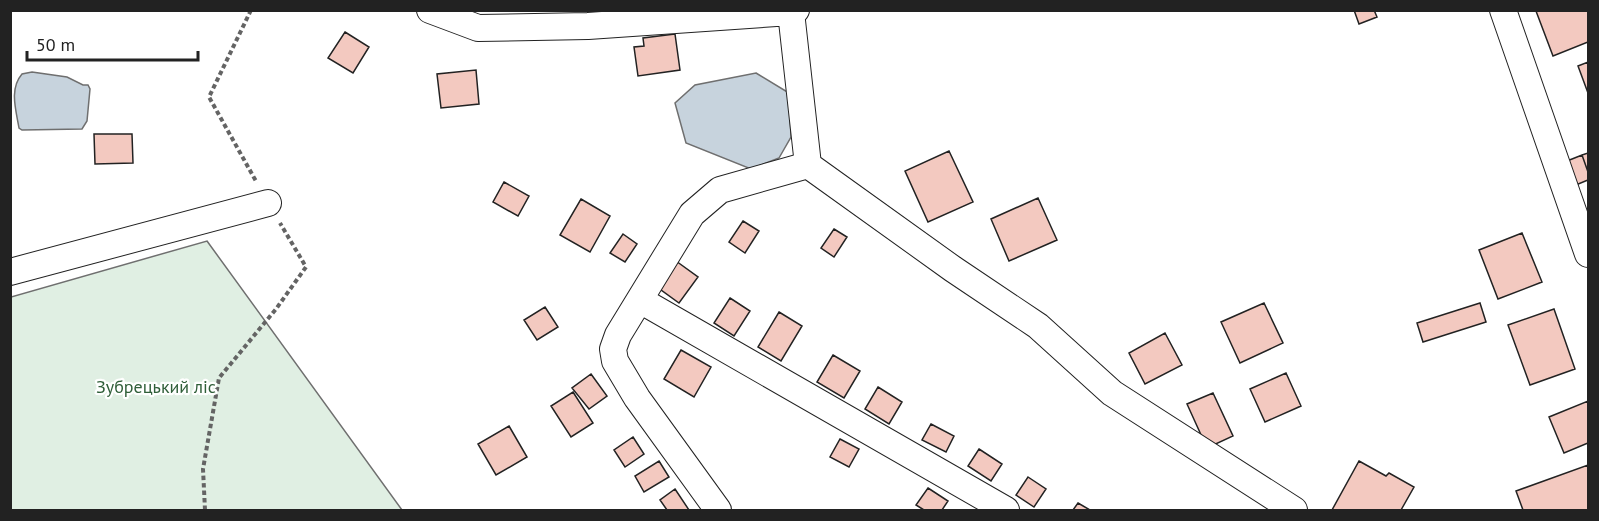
<svg xmlns="http://www.w3.org/2000/svg" width="1599" height="521" font-family="'PT Sans',sans-serif">
	<style>
		.green { fill: #e0efe3; stroke: #6f6f6f; stroke-width: 1.5 }
		.water { fill: #c7d3dd; stroke: #6f6f6f; stroke-width: 1.5 }
		.building { fill: #f3c9c0; stroke: #222; stroke-width: 1.5 }
		.lines { fill: none; stroke-linecap: round; stroke-linejoin: round }
		.minor-casing { stroke: #222; stroke-width: 28 }
		.path { stroke: #646464; stroke-width: 4; stroke-dasharray: 4.5 3; stroke-linecap: butt }
		.minor { stroke: #fff; stroke-width: 26 }
		.labels { text-anchor: middle; dominant-baseline: central; stroke-width: 4.5; stroke-linejoin: round; paint-order: stroke }
		.park-label { font-size: 18px; fill: #2f5e38; stroke: #fff }
	</style>
	<rect width="100%" height="100%" fill="#fff"/>
	<path class="green" d="M207,241l195,269h-391v-213z"/>
	<path class="water" d="M32,72l35,5 16,8h5l2,4 -3,32 -5,8 -60,1 -3,-2c-3,-18 -10,-39 3,-54z
		M756,73l33,20 2,44 -12,21 -28,11 -65,-26 -11,-40 20,-18z"/>
	<path class="building" d="M1354,10h20l3,7 -18,7z
		M1588,10v32l-35,14 -17,-45z
		M345,32l24,15 -16,26 -25,-15z
		M675,34l5,36 -42,6 -4,-29 10,-1 -1,-8z
		M1588,62v31l-10,-27z
		M476,70l3,34 -38,4 -4,-34z
		M94,134h38l1,29 -38,1z
		M949,151l24,51 -45,20 -23,-51z
		M1588,153v19l-6,-17z
		M1582,155l6,17v8l-17,7 -9,-24z
		M504,182l25,14 -11,20 -25,-14z
		M1038,198l19,42 -48,21 -18,-42z
		M581,199l29,17 -20,36 -30,-17z
		M743,221l16,10 -14,22 -16,-11z
		M834,229l13,8 -13,20 -13,-9z
		M1522,233l20,49 -44,17 -19,-49z
		M623,234l14,10 -12,18 -15,-9z
		M676,261l22,16 -19,26 -22,-16z
		M730,298l20,13 -16,25 -20,-13z
		M1264,303l19,40 -43,20 -19,-41z
		M1480,303l6,19 -63,20 -6,-19z
		M545,307l13,20 -21,13 -13,-20z
		M1554,309l21,60 -45,16 -22,-60z
		M779,312l23,14 -21,35 -23,-14z
		M1165,333l17,32 -37,19 -16,-31z
		M681,350l30,17 -17,30 -30,-18z
		M833,355l27,16 -16,27 -27,-16z
		M1286,373l15,33 -36,16 -15,-33z
		M591,374l16,22 -18,13 -17,-21z
		M878,387l24,15 -13,22 -24,-15z
		M573,392l20,31 -22,14 -20,-31z
		M1213,393l20,43 -26,12 -20,-44z
		M1588,401v42l-24,10 -15,-36z
		M931,424l23,12 -8,16 -24,-12z
		M509,426l18,31 -31,18 -18,-31z
		M633,437l11,17 -19,13 -11,-17z
		M840,439l19,10 -10,18 -19,-10z
		M979,449l23,15 -11,17 -23,-15z
		M659,461l10,16 -25,15 -9,-16z
		M1359,461l27,15 3,-3 25,14 -13,23h-69z
		M1588,465v45h-65l-7,-19z
		M1028,477l18,12 -12,18 -18,-12z
		M928,488l20,13 -6,9h-18l-8,-5z
		M675,489l14,21h-22l-7,-10z
		M1078,503l12,7h-17z"/>
	<g class="lines">
		<g class="minor-casing">
			<path id="minor" d="M430,10l48,18 110,-2 203,-14 5,-2
				M1503,10l85,244
				M791,12l17,153 145,104 85,57 74,67 182,117
				M10,272l258,-69
				M640,300l366,210
				M718,510l-81,-112 -22,-37 -2,-12 5,-14 74,-121 28,-24 88,-25"/>
		</g>
		<path class="path" d="M251,10l-42,87 48,86
			M205,510l-2,-41 16,-91 57,-69 30,-42 -26,-44"/>
		<use href="#minor" class="minor"/>
	</g>
	<g class="labels">
		<g class="park-label">
			<text x="156" y="386">Зубрецький ліс</text>
		</g>
	</g>
	<rect width="1599" height="521" fill="none" stroke="#222222" stroke-width="24"/>
	<path d="M27 51v9h171v-9" fill="none" stroke="#222222" stroke-width="3"/>
	<text x="36" y="51" font-size="18" fill="#222222" stroke="#ffffff" stroke-width="4.5" paint-order="stroke">50 m</text>
</svg>
